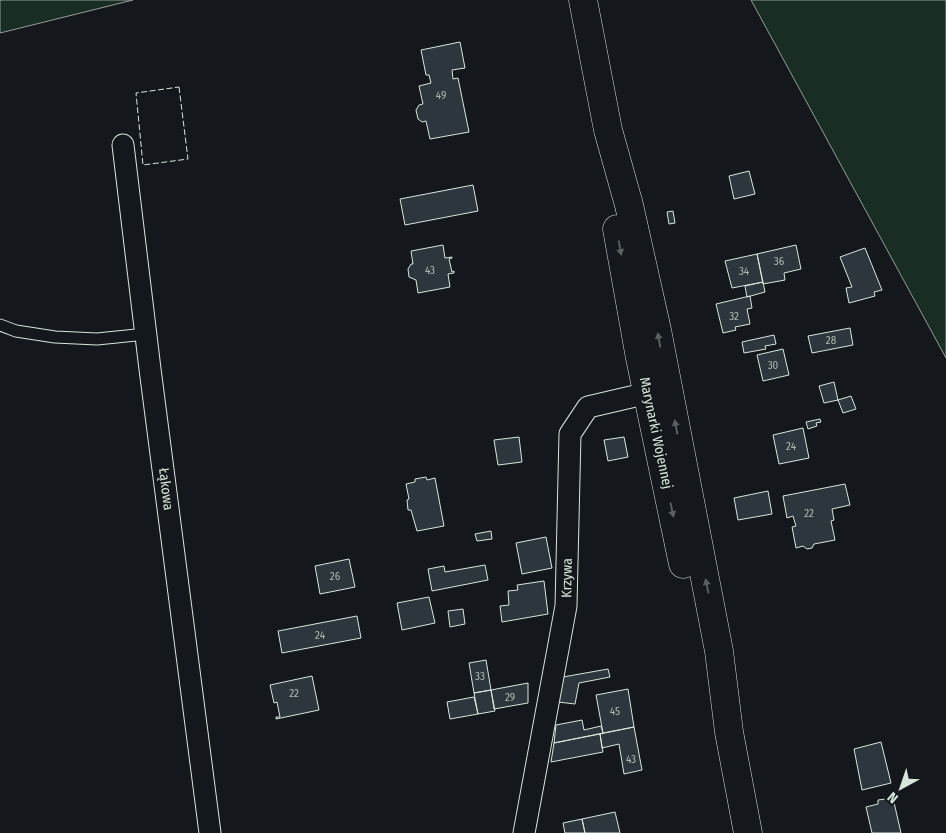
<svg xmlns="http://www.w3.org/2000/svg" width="946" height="833" font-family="'Fira Sans Condensed',sans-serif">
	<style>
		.green { fill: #1a2d24; stroke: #939e99 }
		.building { fill: #2c363c; stroke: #d8e6dc }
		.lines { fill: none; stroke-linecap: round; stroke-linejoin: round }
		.lane-casing { stroke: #d8e6dc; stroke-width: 13 }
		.street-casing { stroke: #d8e6dc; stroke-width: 23 }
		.secondary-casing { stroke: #d8e6dc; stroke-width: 29 }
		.lane { stroke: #14181c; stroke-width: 11 }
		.street { stroke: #14181c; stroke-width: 21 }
		.secondary { stroke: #14181c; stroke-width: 28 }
		.fence { stroke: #d8e6dc; stroke-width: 1; stroke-dasharray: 6 2.5; stroke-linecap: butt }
		.oneway { fill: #59605f }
		.labels { text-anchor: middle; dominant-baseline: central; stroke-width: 4; stroke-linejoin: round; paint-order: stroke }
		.number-label { font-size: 11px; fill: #adbab4 }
		.street-label { font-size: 14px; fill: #d8e6dc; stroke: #14181c }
	</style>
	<rect width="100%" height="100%" fill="#14181c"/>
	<path class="green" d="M0,0h133l-133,33z
		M751,0h195v358z"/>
	<path class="building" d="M460,42l5,26 -13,2 1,9 5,-1 11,54 -39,7 -4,-18 -4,1 -4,-3 -2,-9 3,-5 4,-1 -4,-18 12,-3 -2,-8h-3l-5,-25z
		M749,171l6,23 -21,5 -5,-23z
		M473,185l5,26 -73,14 -5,-26z
		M673,211l2,12 -6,1 -2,-12z
		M443,245l2,13 7,-1v1l-3,1 3,13 2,-1v2l-6,1 2,13 -32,6 -2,-13 -7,-3 -1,-8 3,-5h2l-2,-13z
		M796,245l5,24 -17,4 1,7 -22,4 -6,-30z
		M865,248l17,42 -8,2 1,4 -26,7 -3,-15 6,-1 -12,-30z
		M757,254l6,28 -31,6 -7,-27z
		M763,282l2,10 -18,5 -2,-11z
		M750,296l2,12 -5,1 3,15 -15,3 1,3 -13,3 -7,-29z
		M850,328l3,17 -41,8 -4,-17z
		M774,335l2,9 -11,2 1,3 -22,4 -2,-11z
		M783,349l6,26 -26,6 -6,-26z
		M834,382l4,18 -14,3 -5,-17z
		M851,396l5,13 -13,4 -5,-13z
		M820,419l1,3 -5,1 1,3 -9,3 -2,-7z
		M803,428l6,30 -30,6 -6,-29z
		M519,437l3,25 -24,3 -4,-25z
		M624,437l4,20 -20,4 -4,-21z
		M426,477l1,3 8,-2 9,48 -27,5 -6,-21h-3l-1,-10 2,-1 -3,-15 9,-2v-3z
		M845,484l5,21 -18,4 2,11 -3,1 4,19 -21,4 -2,4 -5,1 -4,-3 -7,2 -4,-21 4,-1 -3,-10 -6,2 -4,-22z
		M768,491l4,23 -34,6 -4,-22z
		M491,531l1,8 -15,2 -2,-7z
		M546,537l6,31 -30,6 -6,-31z
		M349,559l6,28 -35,7 -5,-28z
		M485,565l3,15 -56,11 -4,-22 16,-3 1,6z
		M544,581l4,33 -46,8 -2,-16 9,-1 -1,-14 10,-1 -1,-5z
		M429,597l6,26 -33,7 -5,-27z
		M463,609l2,15 -15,3 -2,-16z
		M357,616l4,22 -79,15 -4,-22z
		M486,660l5,30 -17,3 -5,-30z
		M608,669l2,8 -31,6 -4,21 -17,-2 5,-25z
		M312,676l7,34 -43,9v-2h4l-3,-15 -3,1 -4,-18z
		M528,683v20l-34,6 -3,-19z
		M628,689l6,38 -31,6 -7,-38z
		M491,690l4,21 -17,3 -4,-21z
		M474,697l4,17 -28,5 -3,-17z
		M582,720l2,10 17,-4 2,7 -49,10 2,-18z
		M634,727l8,43 -18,4 -5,-30 -17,4 -2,-14z
		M600,734l3,18 -52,10 3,-19z
		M881,742l10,41 -29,7 -8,-41z
		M893,798l8,35h-29l-6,-26 12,-3v-4z
		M615,812l5,21h-35l-3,-14z
		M582,819l3,14h-20l-2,-10z"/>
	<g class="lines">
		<g class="lane-casing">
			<path id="lane" d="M0,325l16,6 39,6 42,2 49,-5"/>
		</g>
		<g class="street-casing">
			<path id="street" d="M123,145l27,224 60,464
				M524,833l42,-227 4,-172 18,-27 73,-17"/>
		</g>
		<g class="secondary-casing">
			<path id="secondary" d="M583,0l25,130 21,75 28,125 62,321 10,81 19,101
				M617,229l23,129 43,206"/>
		</g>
		<use href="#lane" class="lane"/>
		<use href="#street" class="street"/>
		<use href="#secondary" class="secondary"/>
		<path class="fence" d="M179,87l9,72 -45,6 -7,-72z"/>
	</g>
	<defs><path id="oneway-solid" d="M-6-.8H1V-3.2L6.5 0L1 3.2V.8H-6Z" transform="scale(1.25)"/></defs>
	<g class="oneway">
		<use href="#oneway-solid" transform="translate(620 248) rotate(80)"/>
		<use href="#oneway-solid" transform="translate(659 340) rotate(-100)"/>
		<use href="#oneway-solid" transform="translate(676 427) rotate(-101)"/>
		<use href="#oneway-solid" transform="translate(672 510) rotate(78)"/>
		<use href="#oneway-solid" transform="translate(707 586) rotate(-101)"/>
	</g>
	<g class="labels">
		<g class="number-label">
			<text x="441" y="95">49</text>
			<text x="779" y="261">36</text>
			<text x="430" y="270">43</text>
			<text x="744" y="271">34</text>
			<text x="734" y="316">32</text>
			<text x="831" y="340">28</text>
			<text x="773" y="365">30</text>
			<text x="791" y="446">24</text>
			<text x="809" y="513">22</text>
			<text x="335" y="576">26</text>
			<text x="320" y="635">24</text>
			<text x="480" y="676">33</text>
			<text x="294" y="693">22</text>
			<text x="510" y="697">29</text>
			<text x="615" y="711">45</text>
			<text x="631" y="759">43</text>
		</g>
		<g class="street-label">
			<text transform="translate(656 433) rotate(78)">Marynarki Wojennej</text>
			<text transform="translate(166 489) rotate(83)">Łąkowa</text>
			<text transform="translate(567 578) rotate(-89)">Krzywa</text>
		</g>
	</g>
	<g transform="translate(901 788) rotate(220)" stroke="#14181c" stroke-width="4" paint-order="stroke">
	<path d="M0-4L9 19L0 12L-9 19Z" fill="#d8e6dc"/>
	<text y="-8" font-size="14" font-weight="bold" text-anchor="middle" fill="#d8e6dc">N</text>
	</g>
</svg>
